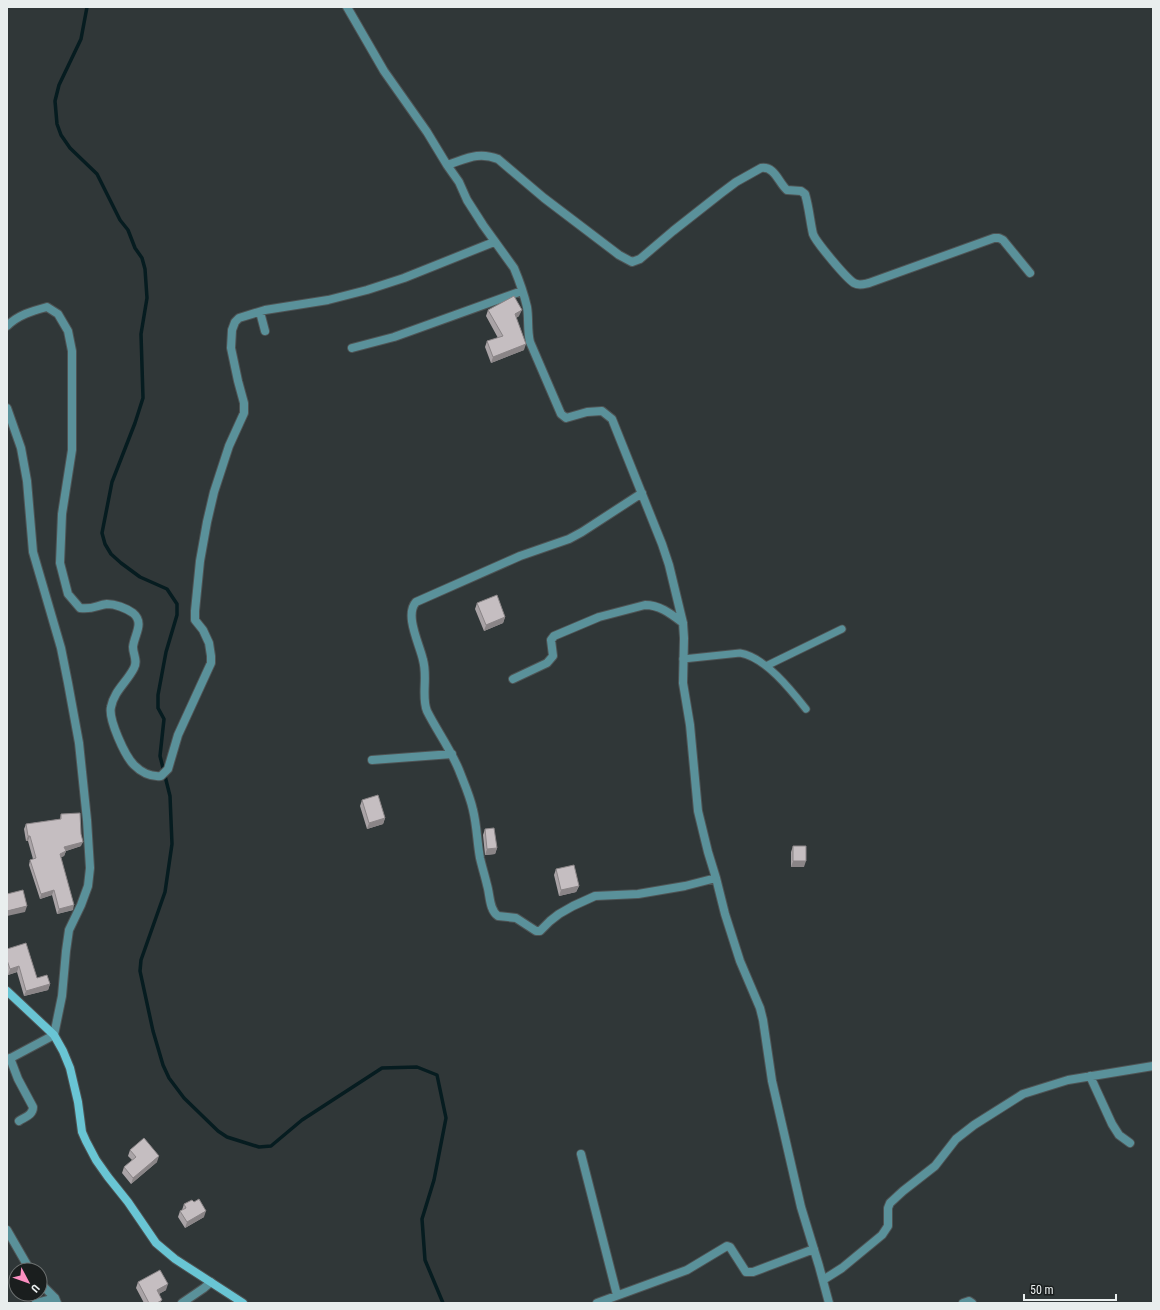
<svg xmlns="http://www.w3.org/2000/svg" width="1160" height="1310" font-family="'Roboto Condensed',sans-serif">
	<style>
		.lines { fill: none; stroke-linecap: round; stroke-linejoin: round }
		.stream { stroke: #061c20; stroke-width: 3.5 }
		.lane-casing { stroke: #4e5455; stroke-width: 9 }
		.street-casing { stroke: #4e5455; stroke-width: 10 }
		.secondary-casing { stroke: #4e5455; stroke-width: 10 }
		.lane { stroke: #5a919a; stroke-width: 7 }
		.street { stroke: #5a919a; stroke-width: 8 }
		.secondary { stroke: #69c5d4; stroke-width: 8 }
		.wall { fill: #a9a3a6 }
		.shaded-wall { fill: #8a8587 }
		.building { fill: #c5bec1; stroke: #8a8587 }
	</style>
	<rect width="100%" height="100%" fill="#303738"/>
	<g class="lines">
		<path class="stream" d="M87,7l-6,32 -22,46 -4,16 2,23 4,11 9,13 27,26 23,46 8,10 7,18 7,10 3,11 2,29 -6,36 2,64 -8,25 -23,59 -10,51 3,11 6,10 10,9 19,14 27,12 10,15v11l-11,37 -8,43v13l6,11 -4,37 10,40 2,48 -7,48 -24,68 -1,11 13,60 10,34 6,13 15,20 34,33 9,6 32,10 12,-1 31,-26 80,-52 35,-1 20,8 9,43 -12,62 -12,39 3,41 18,43"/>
		<g class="lane-casing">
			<path id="lane" d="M683,659l57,-6c25,4 51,37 66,56
				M766,666l76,-37"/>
		</g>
		<g class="street-casing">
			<path id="street" d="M347,7l37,64 43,61 20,33 12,17 8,18 16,25 31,43c5,12 10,26 13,39 2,12 0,23 3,35l31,72 5,4 21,-6 15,-1 10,8 50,125 7,21 14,58 1,15 -1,45 7,42 8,86 10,41 8,26 9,36 15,47 20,47 3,12 9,61 29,126 18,59 10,37
				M447,165c19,-6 31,-14 51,-6l46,39 75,57 13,7 8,-3 33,-28 47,-37 16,-12 25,-14c14,-2 17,14 26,22l14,1 4,3c4,13 5,27 8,40 3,8 33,44 41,49 5,3 10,1 15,0l125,-45h5l4,2 27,33
				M260,312l5,19
				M7,326c11,-11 25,-15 40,-19l11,7 10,17 4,20v99l-10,64 -2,49 8,31 12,14c13,2 17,-3 27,-4 8,0 19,4 26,9 12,10 1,22 0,34 0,7 5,14 1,21 -7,14 -20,23 -23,39 -3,12 14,49 23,58 7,7 17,12 27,11l7,-7 10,-34 33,-72v-7l-2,-13 -6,-13 -8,-10v-9l5,-50 7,-39 7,-30 15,-46 15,-33v-10l-6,-22 -7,-33 1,-18 3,-8 4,-4 26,-8 63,-10 39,-10 37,-12 90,-36
				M352,348l42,-11 128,-46
				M7,408l14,40 6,33 6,71 28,96 7,35 11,60 8,77 3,48 -2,18 -7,19 -12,25 -3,21 -4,45 -8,39 -47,25
				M642,493l-60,39 -13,7 -49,17 -104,46c-12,13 4,43 7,58 5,17 -2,37 4,51 10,20 23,37 32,59 5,13 11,26 14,40 4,16 4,32 7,48 2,9 5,18 7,27 3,9 2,25 11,31l18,2 20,13h4l10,-10 9,-7 14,-8 22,-10 43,-2 47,-8 31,-8
				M513,679l34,-16 6,-7 -2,-16 3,-4 45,-19 46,-12c15,0 26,9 38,18
				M372,760l80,-6
				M10,1058l8,21 15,28c0,8 -8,10 -14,14
				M1090,1076l22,48 7,11 11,8
				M581,1154l36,141
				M7,1230l23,40
				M823,1280l19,-12 40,-33 6,-9v-18l2,-5 13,-12 32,-25 21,-27 18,-14 49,-31 45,-14 85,-14
				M40,1283l15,15 2,5
				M36,1303l19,-5
				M182,1303l22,-15 7,-6
				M597,1303l90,-33 40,-24 3,1 16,25h7l61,-23
				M963,1303l6,-2 3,2"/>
		</g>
		<g class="secondary-casing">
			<path id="secondary" d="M7,991l47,44 9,16 7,17 8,34 4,30 4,9 10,19 12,17 20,25 28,41 19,16 68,44"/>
		</g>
		<use href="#lane" class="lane"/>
		<use href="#street" class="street"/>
		<use href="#secondary" class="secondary"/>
	</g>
	<path class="wall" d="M488,310l31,6 -3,2 8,32 -33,13 -6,-16 2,-6 11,-3 -12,-22z
		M477,603l28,14 -2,6 -19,8 -9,-22z
		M362,800l23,18 -2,6 -16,5 -7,-23z
		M61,814l20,20v12l-15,5 -2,5 -3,1 12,53 -16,4 -5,-19 -12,4 -11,-34 1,-5 3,-1 -5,-18h-2l-2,-12 2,-5 34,-5z
		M485,829l12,19 -2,6 -10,1 -2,-20z
		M793,846l11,21h-13v-15z
		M556,869l23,17 -3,6 -17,4 -5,-21z
		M7,949l30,29 13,6 -2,6 -24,6 -7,-24 -9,3 -1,-2z
		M130,1150l27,12 -26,22 -9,-11 2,-6 8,-7 -4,-4z
		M194,1202l10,15 -19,11 -7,-11 2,-6 2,-1 2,-6z
		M138,1282l28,8 -7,4 2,9h-17l-8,-15z"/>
	<path class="shaded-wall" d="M522,310l-3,6 -6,4 2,-6z
		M526,344l-2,6 -33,13 2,-6z
		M505,617l-2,6 -19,8 2,-6z
		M385,818l-2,6 -16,5 2,-6z
		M28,836h2l-2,5h-2z
		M83,842l-2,4 -18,6 1,-5z
		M497,848l-2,6 -10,1 2,-6z
		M66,851l-2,5 -5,2 1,-4z
		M793,861h13l-2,6h-13z
		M579,886l-3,6 -17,4 2,-6z
		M54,890l-2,5 -12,4 1,-5z
		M74,905l-1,5 -16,4 2,-5z
		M27,906l-2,6 -18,4v-5z
		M19,966l-2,6 -9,3 2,-6z
		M50,984l-2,6 -24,6 2,-5z
		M159,1156l-2,6 -26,22 2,-6z
		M206,1211l-2,6 -19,11 2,-6z
		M168,1284l-2,6 -11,6 2,-6z"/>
	<path class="building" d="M514,296l8,14 -7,4 11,30 -33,13 -6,-16 16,-5 -15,-26z
		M497,595l8,22 -19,8 -9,-22z
		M378,795l7,23 -16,5 -7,-23z
		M80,813l1,21 2,8 -19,5 2,4 -6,3 14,51 -15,4 -5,-19 -13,4 -11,-34 6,-2 -6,-22h-2l-2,-12 35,-5v-5z
		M494,828l3,20 -10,1 -2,-20z
		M793,846h13v15h-13z
		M574,865l5,21 -18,4 -5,-21z
		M23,890l4,16 -20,5v-17z
		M26,943l11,35 10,-3 3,9 -24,7 -7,-25 -9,3 -3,-9v-11z
		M144,1138l15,18 -26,22 -9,-11 12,-10 -6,-7z
		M199,1199l7,12 -19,11 -7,-11 6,-3 -2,-4 8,-4 2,2z
		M160,1270l8,14 -11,6 5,10 -5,3h-8l-11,-21z"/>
	<rect width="1160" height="1310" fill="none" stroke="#e9eeee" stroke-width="16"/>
	<g transform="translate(28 1282) rotate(131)"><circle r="19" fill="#1a1e1e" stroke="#6d7171"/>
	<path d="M0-3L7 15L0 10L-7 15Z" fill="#fc8fc1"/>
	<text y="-6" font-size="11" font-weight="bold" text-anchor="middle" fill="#e9eeee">U</text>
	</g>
	<path d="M1024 1294v6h92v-6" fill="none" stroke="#e9eeee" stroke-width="2"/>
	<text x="1030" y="1294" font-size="12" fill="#e9eeee" stroke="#1a1e1e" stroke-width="3" paint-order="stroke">50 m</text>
</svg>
